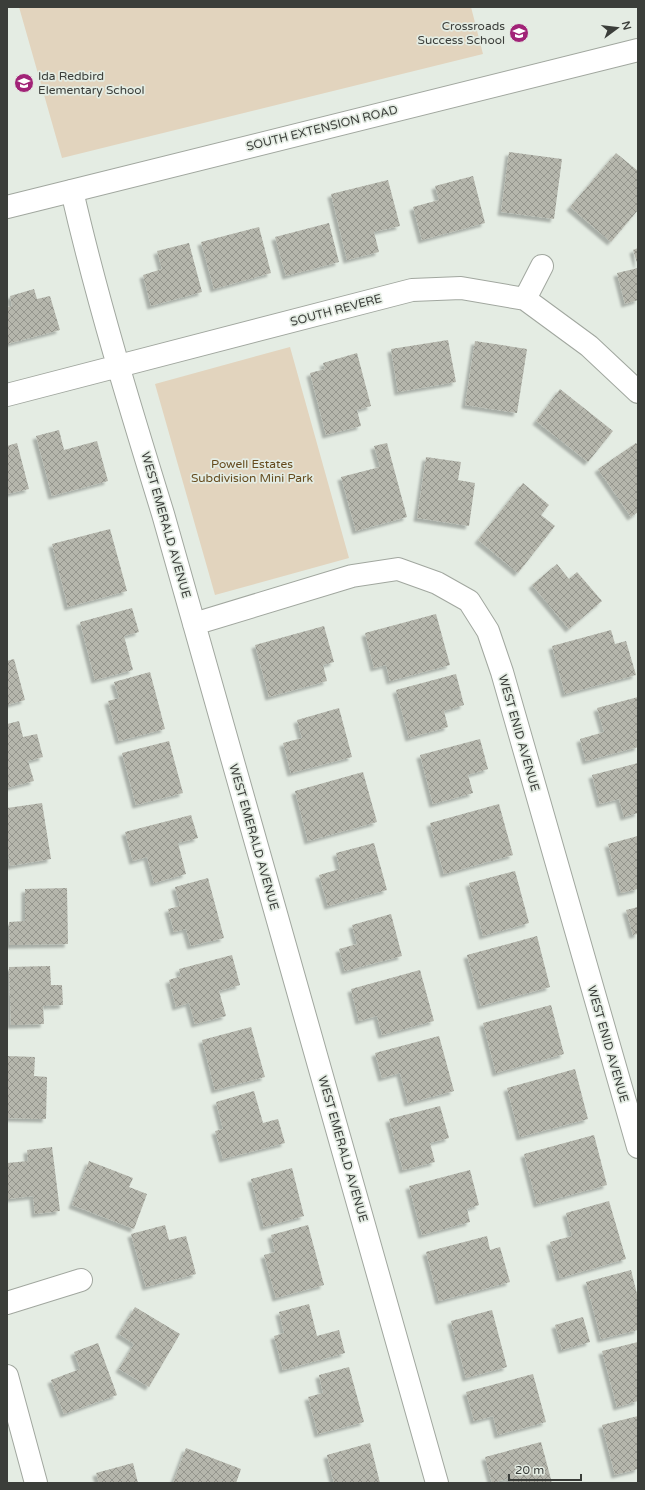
<svg xmlns="http://www.w3.org/2000/svg" width="645" height="1490" font-family="'Varela Round',sans-serif">
	<style>
		.green { fill: #e2d4be }
		.building { fill: url(#building-cross-hatch); filter: url(#shadow) }
		.lines { fill: none; stroke-linecap: round; stroke-linejoin: round }
		.minor-casing { stroke: #a1a79f; stroke-width: 24 }
		.tertiary-casing { stroke: #a1a79f; stroke-width: 24 }
		.minor { stroke: #fff; stroke-width: 22 }
		.tertiary { stroke: #fff; stroke-width: 22 }
		.labels { text-anchor: middle; dominant-baseline: central; stroke-width: 3.5; stroke-linejoin: round; paint-order: stroke }
		.poi-label { font-size: 12px; fill: #3b3e3a; stroke: #e4ece3; text-anchor: end }
		.street-label { font-size: 12px; fill: #3b3e3a; stroke: #e4ece3 }
		.park-label { font-size: 12px; fill: #654b1e; stroke: #e4ece3 }
	</style>
	<defs>
		<pattern id="building-cross-hatch" width="8" height="8" patternUnits="userSpaceOnUse"><rect width="8" height="8" fill="#b5b6ac"/><path d="M0 0l8 8M0 8l8-8" fill="none" stroke="#94958d"/></pattern>
		<filter id="shadow"><feDropShadow dx="-3.5" dy="3.5" stdDeviation="1" flood-color="#0004"/></filter>
	</defs>
	<rect width="100%" height="100%" fill="#e4ece3"/>
	<path class="green" d="M19,7h452l12,47 -421,104z
		M290,347l59,211 -134,37 -60,-211z"/>
	<path class="building" d="M509,152l53,7 -8,60 -53,-7z
		M616,153l22,18v39l-27,32 -41,-35z
		M473,176l12,47 -63,17 -9,-33 26,-7 -4,-14z
		M388,180l12,46 -26,6 5,20 -32,8 -16,-66z
		M329,223l10,39 -53,14 -11,-39z
		M259,227l12,46 -57,16 -13,-47z
		M189,243l13,49 -51,14 -8,-31 19,-6 -5,-18z
		M638,248v18l-5,-16z
		M638,268v32l-13,4 -8,-31z
		M34,289l3,10 13,-3 10,34 -53,14v-37l5,-1 -2,-10z
		M448,340l8,42 -58,10 -7,-43z
		M475,341l52,8 -10,64 -52,-8z
		M357,353l14,53 -14,4 4,16 -35,9 -16,-62 15,-4 -2,-6z
		M560,389l53,42 -25,31 -52,-41z
		M59,430l5,20 33,-9 11,40 -56,15 -16,-60z
		M17,443l12,46 -22,5v-48z
		M387,443l20,74 -51,14 -15,-54 39,-10 -6,-21z
		M636,443l2,3v66l-7,5 -33,-48z
		M426,457l35,5 -3,18 17,3 -6,43 -52,-8z
		M523,483l26,22 -8,10 14,11 -37,47 -40,-33z
		M110,529l17,62 -59,16 -16,-63z
		M557,564l12,15 8,-7 25,29 -33,28 -37,-44z
		M132,608l7,24 -15,4 9,34 -38,10 -15,-58z
		M436,614l14,51 -60,16 -4,-16 -12,3 -9,-35z
		M324,626l10,36 -11,3 4,16 -58,16 -14,-52z
		M611,630l4,14 11,-3 10,34 -71,19 -13,-48z
		M14,659l11,41 -18,5v-44z
		M150,672l15,57 -46,12 -11,-40 11,-3 -5,-16z
		M456,674l8,31 -20,6 4,16 -39,11 -13,-48z
		M638,697v50l-52,14 -6,-22 24,-7 -7,-24z
		M339,708l13,49 -61,16 -8,-30 19,-5 -5,-18z
		M19,721l4,16 14,-3 6,23 -15,4 6,20 -27,7v-64z
		M480,739l8,30 -20,6 5,18 -40,11 -13,-49z
		M169,741l14,52 -47,12 -14,-52z
		M638,763v50l-14,4 -5,-18 -19,5 -8,-29z
		M363,772l14,50 -69,19 -13,-50z
		M42,803l9,56 -41,7 -3,-21v-37z
		M499,804l14,51 -69,19 -14,-51z
		M191,815l7,23 -20,5 8,31 -32,9 -7,-26 -14,4 -8,-29z
		M638,836v53l-17,4 -13,-49z
		M374,843l13,47 -59,16 -9,-31 21,-6 -4,-16z
		M515,871l14,52 -46,13 -14,-53z
		M208,878l16,60 -33,8 -5,-17 -12,3 -6,-23 12,-3 -5,-19z
		M67,888l1,56 -58,1 -1,-23 16,-1v-32z
		M638,907v27l-5,1 -7,-25z
		M391,914l11,42 -57,15 -6,-22 18,-5 -5,-19z
		M537,936l13,51 -69,19 -14,-51z
		M232,955l8,30 -21,6 7,25 -31,8 -6,-21 -13,4 -7,-27 12,-4 -2,-7z
		M50,966l1,19h11l1,20 -20,1 1,18 -33,1 -2,-58z
		M420,970l14,51 -52,14 -5,-19 -18,5 -8,-32z
		M551,1005l13,49 -68,19 -13,-50z
		M251,1027l14,50 -50,13 -13,-50z
		M439,1036l15,55 -46,12 -8,-30 -18,5 -7,-25z
		M7,1056l28,1 -1,19 13,1 -1,42 -39,-1z
		M575,1069l13,50 -68,18 -13,-49z
		M254,1091l9,32 15,-4 7,24 -62,16 -8,-28 8,-2 -7,-27z
		M440,1106l9,32 -19,5 5,19 -32,8 -14,-51z
		M594,1135l13,50 -70,19 -13,-50z
		M52,1147l8,64 -25,3 -2,-18 -26,3v-36l21,-2 -1,-11z
		M89,1161l44,17 -4,9 18,7 -13,35 -62,-24z
		M292,1168l12,48 -40,11 -13,-48z
		M470,1170l9,35 -12,4 3,13 -48,13 -13,-49z
		M609,1201l17,58 -66,19 -10,-36 22,-6 -6,-23z
		M165,1225l4,15 17,-4 10,38 -50,13 -15,-53z
		M308,1225l16,60 -48,13 -12,-43 11,-3 -4,-17z
		M487,1236l3,14 10,-3 10,35 -71,19 -13,-49z
		M631,1270l7,28v32l-37,9 -15,-57z
		M309,1304l8,32 22,-6 6,23 -62,17 -9,-34 10,-3 -5,-21z
		M135,1307l45,27 -31,53 -30,-18 15,-25 -15,-10z
		M492,1310l15,57 -41,11 -15,-57z
		M583,1317l7,25 -28,8 -7,-25z
		M638,1342v59l-21,6 -15,-56z
		M98,1343l19,52 -53,19 -13,-34 29,-11 -6,-17z
		M349,1367l15,55 -46,12 -10,-37 15,-4 -4,-18z
		M533,1374l13,48 -48,13 -5,-19 -19,5 -8,-29z
		M638,1416v53l-23,6 -13,-50z
		M541,1442l11,41h-41l-1,-5 -18,5 -7,-26z
		M370,1443l10,40h-46l-7,-28z
		M186,1448l55,21 -5,14h-63z
		M133,1463l5,20h-39l-3,-10z"/>
	<g class="lines">
		<g class="minor-casing">
			<path id="minor" d="M72,191c25,109 58,216 91,323l274,969
				M525,299l17,-33
				M7,395l405,-105 49,-2 64,11 64,47 49,46
				M194,624l158,-48 46,-7 39,14 32,18 19,30 14,41 136,475
				M7,1303l74,-23
				M7,1376l29,107"/>
		</g>
		<g class="tertiary-casing">
			<path id="tertiary" d="M7,207l631,-157"/>
		</g>
		<use href="#minor" class="minor"/>
		<use href="#tertiary" class="tertiary"/>
	</g>
	<defs>
		<g id="school-disc" transform="scale(1)"><circle r="9.5" fill="#a12377" stroke="#e4ece3"/><path d="M0-5L7-2L0 1L-7-2ZM-4 1L0 2.5L4 1V4Q0 6-4 4Z" fill="#fff"/></g>
	</defs>
	<g fill-rule="evenodd">
		<use href="#school-disc" x="519" y="33"/>
		<use href="#school-disc" x="24" y="83"/>
	</g>
	<g class="labels">
		<g class="poi-label">
			<text x="505" y="26">Crossroads<tspan x="505" dy="14">Success School</tspan></text>
			<text x="38" y="76" text-anchor="start">Ida Redbird<tspan x="38" dy="14">Elementary School</tspan></text>
		</g>
		<g class="street-label">
			<text transform="translate(322 128) rotate(-14)">SOUTH EXTENSION ROAD</text>
			<text transform="translate(336 310) rotate(-15)">SOUTH REVERE</text>
			<text transform="translate(166 525) rotate(74)">WEST EMERALD AVENUE</text>
			<text transform="translate(519 733) rotate(74)">WEST ENID AVENUE</text>
			<text transform="translate(254 837) rotate(74)">WEST EMERALD AVENUE</text>
			<text transform="translate(608 1044) rotate(74)">WEST ENID AVENUE</text>
			<text transform="translate(343 1149) rotate(74)">WEST EMERALD AVENUE</text>
		</g>
		<g class="park-label">
			<text x="252" y="464">Powell Estates<tspan x="252" dy="14">Subdivision Mini Park</tspan></text>
		</g>
	</g>
	<rect width="645" height="1490" fill="none" stroke="#3b3e3a" stroke-width="16"/>
	<g transform="translate(617 28) rotate(75)" stroke="#e4ece3" stroke-width="3" paint-order="stroke">
	<path d="M0-3L7 15L0 10L-7 15Z" fill="#3b3e3a"/>
	<text y="-6" font-size="11" font-weight="bold" text-anchor="middle" fill="#3b3e3a">N</text>
	</g>
	<path d="M509 1474v6h72v-6" fill="none" stroke="#3b3e3a" stroke-width="2"/>
	<text x="515" y="1474" font-size="12" fill="#3b3e3a" stroke="#e4ece3" stroke-width="3" paint-order="stroke">20 m</text>
</svg>
